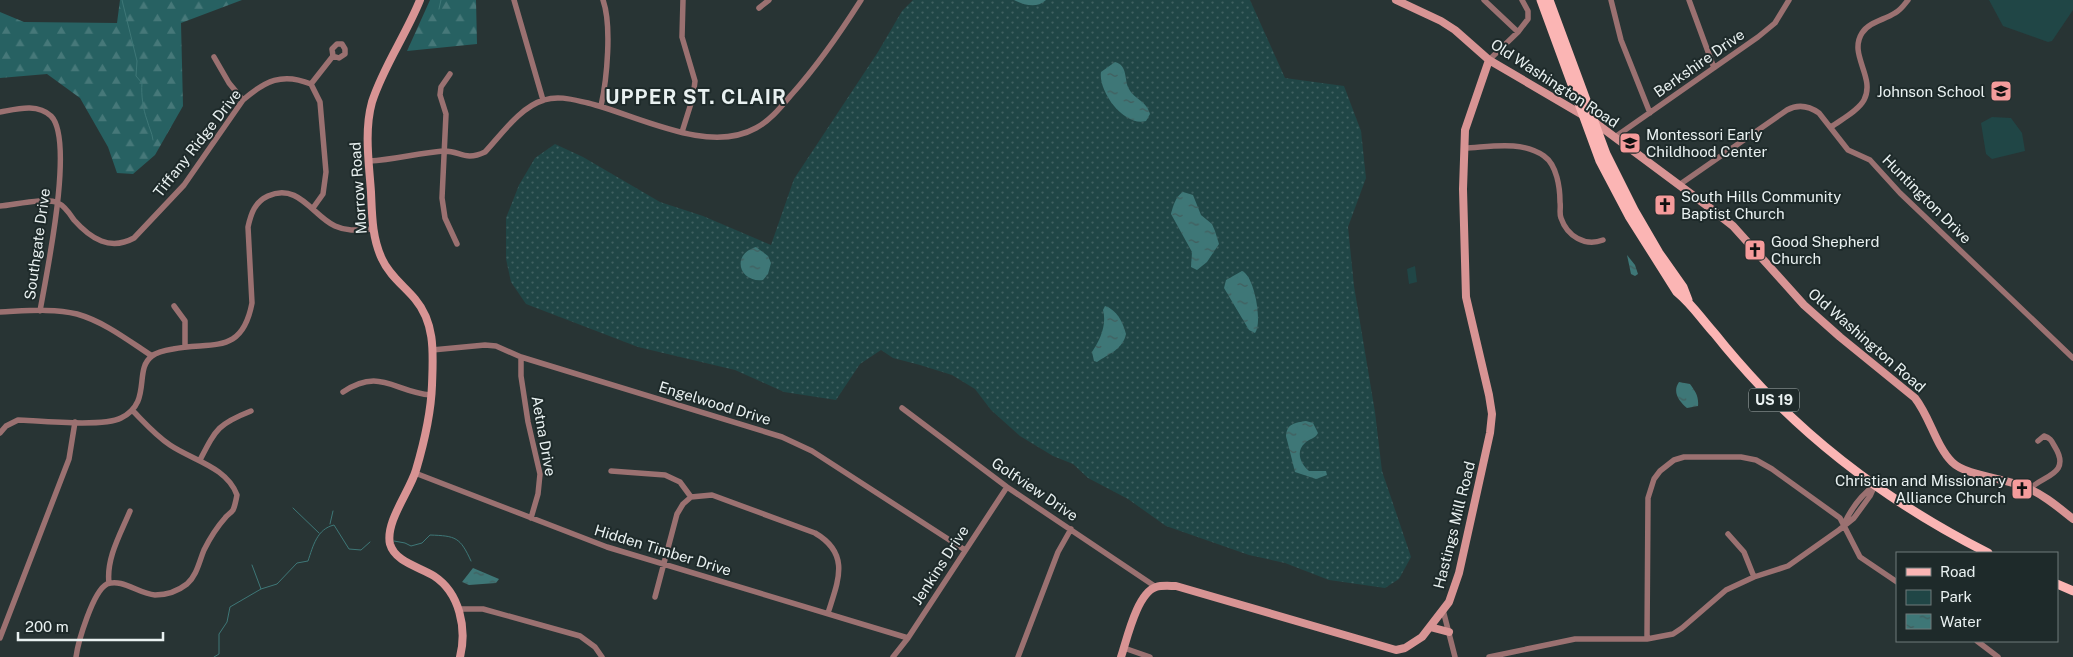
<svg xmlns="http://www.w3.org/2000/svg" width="2073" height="657" font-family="'Public Sans',sans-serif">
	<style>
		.grass { fill: url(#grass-dots) }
		.forest { fill: url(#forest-firs) }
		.park { fill: #204646 }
		.water { fill: url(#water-ripples) }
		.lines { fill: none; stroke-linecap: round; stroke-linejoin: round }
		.stream { stroke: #3e7777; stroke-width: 1 }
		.street { stroke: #9b7171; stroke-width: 5.5 }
		.secondary { stroke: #d89494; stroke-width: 8 }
		.primary { stroke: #fbb5b4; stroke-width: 9 }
		.labels { text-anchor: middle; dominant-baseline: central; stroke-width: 4; stroke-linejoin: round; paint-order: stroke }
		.shield { fill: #1e2a2a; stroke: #acb5b5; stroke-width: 1 }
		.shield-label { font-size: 14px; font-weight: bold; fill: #e9f1f1 }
		.street-label { font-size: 15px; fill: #e9f1f1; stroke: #1e2a2a }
		.poi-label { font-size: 15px; fill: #e9f1f1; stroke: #1e2a2a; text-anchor: start }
		.district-label { font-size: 20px; font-weight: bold; letter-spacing: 1px; fill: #e9f1f1; stroke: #1e2a2a }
	</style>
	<defs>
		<pattern id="grass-dots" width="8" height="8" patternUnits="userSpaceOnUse" patternTransform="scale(1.25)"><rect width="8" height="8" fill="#204646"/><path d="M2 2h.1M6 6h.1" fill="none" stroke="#406161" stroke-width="1.8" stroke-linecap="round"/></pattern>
		<pattern id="forest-firs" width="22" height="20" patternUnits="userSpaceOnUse" patternTransform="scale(1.25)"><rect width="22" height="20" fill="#276162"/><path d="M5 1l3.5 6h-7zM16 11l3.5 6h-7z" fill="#467879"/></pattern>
		<pattern id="water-ripples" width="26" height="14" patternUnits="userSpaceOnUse" patternTransform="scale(1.25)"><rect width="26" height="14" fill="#3e7777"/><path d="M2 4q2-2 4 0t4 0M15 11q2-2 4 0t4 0" fill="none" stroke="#425d5d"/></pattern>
	</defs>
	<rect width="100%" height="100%" fill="#283434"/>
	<path class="grass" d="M913,0h337l35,78 59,8 17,45 5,47 -18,49 6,59 21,126 7,59 29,86 -12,22 -14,9 -56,-8 -44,-17 -36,-8 -83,-29 -38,-27 -40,-21 -15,-14 -20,-8 -33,-20 -29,-26 -16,-21 -23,-14 -32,-10 -27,-7 -12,-8 -21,14 -24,36 -52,-8 -49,-22 -97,-23 -112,-43 -15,-22 -5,-23v-41l13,-33 16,-27 20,-14 28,13 77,45 43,14 68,29 23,-66 84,-127 24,-41z"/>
	<path class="forest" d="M120,0h122l-61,23 2,83 -28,49 -22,19 -16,-1 -9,-26 -28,-49 -33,-24 -47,4v-66l24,10 93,1z
		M430,0h46l1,44 -70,7z"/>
	<path class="park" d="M1989,0h84v10l-21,31 -4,1 -45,-16z
		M1992,117l19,1 11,15 3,18 -33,8 -6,-5 -5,-31z
		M1415,266l2,16 -8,2 -2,-15z"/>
	<path class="water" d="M1014,0h32c-10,9 -21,5 -32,0z
		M1115,62c13,3 9,18 14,27 6,11 18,12 21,25l-4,7c-22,6 -48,-30 -45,-49z
		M1183,192l10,3 8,20 11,9 3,7 4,13 -12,18 -10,8 -6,-3 1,-15 -21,-38c2,-8 5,-18 12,-22z
		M756,247l12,9 3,7 -3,11 -5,6c-23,3 -33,-25 -7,-33z
		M1627,255l8,10 3,9 -3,2 -4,-2z
		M1242,271c12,4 21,51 13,62l-6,-3 -25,-42 2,-8z
		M1105,306c12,4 18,16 21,28 -3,15 -17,20 -29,28l-3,-1 -2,-9c8,-12 15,-27 11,-42z
		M1679,382l11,2c5,7 9,12 8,22l-11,2c-8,-7 -15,-16 -8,-26z
		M1306,421l7,2 5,10c-3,6 -8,5 -13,10 -10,9 -4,21 4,28h17l1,4 -11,4 -21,-7 -9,-36c1,-13 9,-13 20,-15z
		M473,568l26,11 -3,4 -27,2 -7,-3z"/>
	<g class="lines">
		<path class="stream" d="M122,0l15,61 -1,15 6,7c-1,12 1,26 5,37 2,8 5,12 6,20
			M439,9l2,-9
			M293,508l26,25
			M330,524l3,-13
			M394,541l11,2 6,3 11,-3 8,-8c26,1 30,2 41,26
			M261,589l16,-5 20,-21 11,-2c5,-15 9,-32 26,-36l15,24 12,1 9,-8
			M214,657l5,-3v-20l8,-12 3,-15 31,-18 -9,-24"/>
		<path class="street" d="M514,0l29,100
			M1484,0l34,32
			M1611,0l10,40 29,73
			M1689,0l25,68
			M759,8l10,-8
			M214,57l15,26 14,17
			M1489,60l29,-28 10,-13v-8l-6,-11
			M450,74l-9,13 -1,8 6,19 -4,84 3,20 12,26
			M311,84l22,-28 -1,-7 5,-5h5l3,5v5l-6,4 -6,-2
			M601,106c6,-27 11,-81 2,-106
			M0,112c17,-3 37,-9 51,4 24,24 -5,160 -11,195
			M1831,127c11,-8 27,-16 33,-27 12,-23 -16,-45 -2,-67 7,-11 22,-13 33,-20 6,-3 9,-8 13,-13
			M682,132l11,-35 2,-16 -13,-44 1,-37
			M1615,137l143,-100 17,-14 14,-23
			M1464,148c26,-1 57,-8 80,8 13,9 16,32 16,46 1,6 -1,11 1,16 6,18 24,29 42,22
			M369,161c25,-1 49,-8 74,-10 17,-1 21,11 42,1 16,-17 35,-45 59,-52 15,-5 30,0 44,3 49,12 120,52 168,25 15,-8 25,-21 36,-34 26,-29 48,-61 69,-94
			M1679,185l108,-75c11,-6 22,-4 32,3l29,37 22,10 30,33 173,165
			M0,206c14,-1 46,-9 58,-3 7,3 12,11 16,17 17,19 36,31 60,18l50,-53 59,-85c22,-19 39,-28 68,-16l9,18 6,70 -3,22 -10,14
			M174,306l11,15v25
			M0,312c25,-1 53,-4 77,2 28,8 52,27 75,42
			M432,350l53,-5 11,1 25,11 261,80 30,14 153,99
			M521,357v19l7,46 12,52 -2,20 -7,24
			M343,392c37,-25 51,0 88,3
			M902,408l105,79 149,100
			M0,433l6,-7 12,-6c23,1 86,7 103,-2 32,-16 12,-48 31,-62 5,-4 15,-6 21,-7 39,-8 69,7 79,-46l-4,-76c3,-14 7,-25 20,-31 30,-14 45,20 67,30 13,6 24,4 38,3
			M200,460c16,-31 18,-36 51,-49
			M611,471l54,4 15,7 11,15
			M415,473l192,74 301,91
			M2030,489c11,-13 42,-14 25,-42 -3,-5 -4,-9 -11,-11l-6,5
			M1844,524c7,-15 17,-29 31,-39
			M1728,534l16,18 10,25
			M109,583c-3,-25 12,-50 21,-72
			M655,597l22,-83 6,-10 8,-7 21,-2 103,38c36,21 23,48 13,80
			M459,609h24l97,27 15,11 7,10
			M1443,610l12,47
			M0,638l69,-179 6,-37
			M1647,639l1,-141 6,-19 6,-8 14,-11 10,-3h57l15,3 16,9 68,49 20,39 37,25
			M1977,641l21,16
			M1124,648l26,9
			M76,657c2,-15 17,-66 31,-73 15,-6 32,10 48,11 11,0 23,-4 32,-11 10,-9 12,-22 17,-34 5,-10 13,-23 21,-32 2,-3 6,-5 8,-8 2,-4 3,-10 4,-15 -10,-28 -45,-35 -67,-50 -15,-10 -26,-23 -38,-35
			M893,657l15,-19 99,-151
			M1018,657l40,-105 13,-23
			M1489,657l86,-18h72l26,-5 9,-6 44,-38 28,-13 34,-11 51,-36 15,-12 16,-22 5,-11"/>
		<path class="secondary" d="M420,0c-14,35 -37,67 -48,102 -8,29 -3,61 -1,90 1,23 1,46 11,67 7,16 22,27 33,40 21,25 18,56 17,86 -1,29 -8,58 -16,85 -6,21 -31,52 -26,74 5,18 30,23 44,32 26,17 33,53 26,81
			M1396,0l45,21 14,9 34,30 104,61 117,87 23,18 71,79 36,32 75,61c15,19 21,48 37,64 14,14 53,16 73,25 18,7 33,20 48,32
			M1430,627l19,5
			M1121,657c6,-18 16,-64 35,-70 6,-2 14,-1 20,-1l220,64 9,-2 17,-11 27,-35 10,-29 31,-140 2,-19 -3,-19 -23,-98 -3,-108 2,-59 24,-70"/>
		<path class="primary" d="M1541,0l59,161 29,55 48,76c15,12 25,28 38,42 15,19 31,37 47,54 65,68 143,123 226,165
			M1549,0l57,154 28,56 25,43 24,34 5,13
			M2057,584l16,7"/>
	</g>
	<defs>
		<g id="school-square" transform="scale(1.125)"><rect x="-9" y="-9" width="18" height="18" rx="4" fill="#f59b9b" stroke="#1e2a2a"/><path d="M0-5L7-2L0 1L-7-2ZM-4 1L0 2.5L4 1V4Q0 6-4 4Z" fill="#111"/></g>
		<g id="church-square" transform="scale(1.125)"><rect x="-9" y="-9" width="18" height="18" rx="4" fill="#f59b9b" stroke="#1e2a2a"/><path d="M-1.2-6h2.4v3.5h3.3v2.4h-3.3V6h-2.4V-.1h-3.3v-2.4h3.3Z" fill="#111"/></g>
	</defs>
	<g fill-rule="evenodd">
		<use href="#school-square" x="2001" y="91"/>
		<use href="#school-square" x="1630" y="143"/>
		<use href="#church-square" x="1665" y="205"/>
		<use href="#church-square" x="1755" y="250"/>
		<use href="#church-square" x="2022" y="489"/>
	</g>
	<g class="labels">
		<rect class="shield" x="1749" y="388.5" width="50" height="23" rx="4"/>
		<g class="shield-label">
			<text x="1774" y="400">US 19</text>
		</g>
		<g class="street-label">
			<text transform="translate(1699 63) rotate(-35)">Berkshire Drive</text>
			<text transform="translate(1555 83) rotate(33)">Old Washington Road</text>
			<text transform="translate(197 143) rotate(-52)">Tiffany Ridge Drive</text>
			<text transform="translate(358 188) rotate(-94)">Morrow Road</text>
			<text transform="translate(1927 199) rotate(45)">Huntington Drive</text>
			<text transform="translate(37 244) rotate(-82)">Southgate Drive</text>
			<text transform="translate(1867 340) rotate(41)">Old Washington Road</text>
			<text transform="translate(715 403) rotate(17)">Engelwood Drive</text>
			<text transform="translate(544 436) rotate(80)">Aetna Drive</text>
			<text transform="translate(1035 489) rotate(34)">Golfview Drive</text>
			<text transform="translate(1454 525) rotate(-76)">Hastings Mill Road</text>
			<text transform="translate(663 550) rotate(17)">Hidden Timber Drive</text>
			<text transform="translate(940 565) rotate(-57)">Jenkins Drive</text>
		</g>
		<g class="poi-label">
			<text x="1985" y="91" text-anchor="end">Johnson School</text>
			<text x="1646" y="134">Montessori Early<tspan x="1646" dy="17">Childhood Center</tspan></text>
			<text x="1681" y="196">South Hills Community<tspan x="1681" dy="17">Baptist Church</tspan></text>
			<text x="1771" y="241">Good Shepherd<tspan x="1771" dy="17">Church</tspan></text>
			<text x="2006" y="480" text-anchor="end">Christian and Missionary<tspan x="2006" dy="17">Alliance Church</tspan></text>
		</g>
		<g class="district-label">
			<text x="696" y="97">UPPER ST. CLAIR</text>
		</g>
	</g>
	<rect x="1896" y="552" width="162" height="90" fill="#1e2a2a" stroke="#6f7a7a"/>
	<rect x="1906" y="568" width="25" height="8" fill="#fbb5b4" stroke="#6f7a7a"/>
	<text x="1940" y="577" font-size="15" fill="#e9f1f1">Road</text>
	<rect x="1906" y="590" width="25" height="15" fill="#204646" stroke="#6f7a7a"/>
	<text x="1940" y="602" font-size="15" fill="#e9f1f1">Park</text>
	<rect x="1906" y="614" width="25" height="15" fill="url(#water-ripples)" stroke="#6f7a7a"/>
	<text x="1940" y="627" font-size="15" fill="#e9f1f1">Water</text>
	<path d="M18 632v8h145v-8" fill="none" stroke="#e9f1f1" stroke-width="2.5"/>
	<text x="25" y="632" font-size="15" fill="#e9f1f1" stroke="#1e2a2a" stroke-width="4" paint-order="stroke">200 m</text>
</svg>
